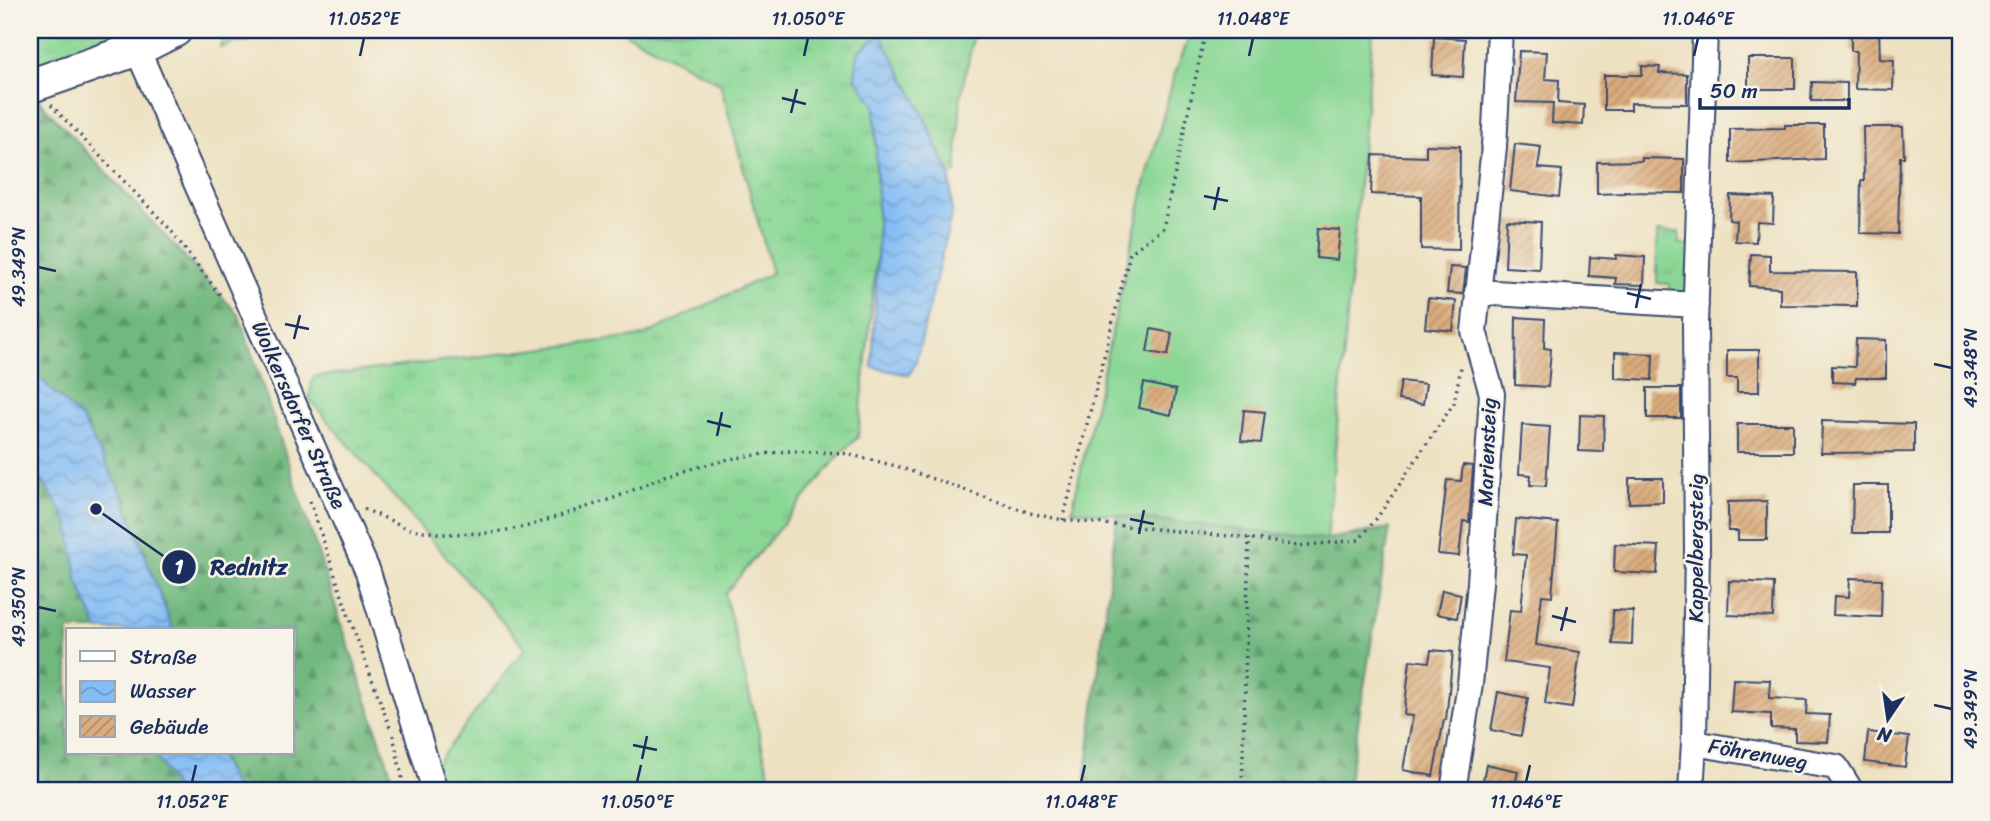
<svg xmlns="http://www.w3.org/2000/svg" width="1990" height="821" font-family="Sriracha,sans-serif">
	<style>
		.grass { fill: url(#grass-tufts); stroke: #52837a; stroke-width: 2 }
		.forest { fill: url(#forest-firs); stroke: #45746e; stroke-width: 2 }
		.garden { fill: #8ad795; stroke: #52837a; stroke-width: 2 }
		.water { fill: url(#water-waves); stroke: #5076aa; stroke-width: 2 }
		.building { fill: url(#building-hatch) }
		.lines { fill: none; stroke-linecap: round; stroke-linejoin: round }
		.street-casing { stroke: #3a4a6d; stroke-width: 28 }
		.secondary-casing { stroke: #3a4a6d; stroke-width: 37 }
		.path { stroke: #3a4a6d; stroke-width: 3.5; stroke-dasharray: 2 5; stroke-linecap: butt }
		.street { stroke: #fff; stroke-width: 24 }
		.secondary { stroke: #fff; stroke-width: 33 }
		.ticks { fill: none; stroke: #1b2f5e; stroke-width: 2.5 }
		.labels { text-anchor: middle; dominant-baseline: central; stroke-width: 5; stroke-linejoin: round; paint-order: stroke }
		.street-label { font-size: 21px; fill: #1b2f5e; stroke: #f7f3e8 }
		.leader { fill: none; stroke: #1b2f5e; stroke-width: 2.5 }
		.callout-dot { fill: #1b2f5e; stroke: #f7f3e8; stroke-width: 2.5 }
		.mark-label { font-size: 21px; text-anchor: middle; font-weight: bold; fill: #fff }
		.callout-label { font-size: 23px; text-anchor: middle; font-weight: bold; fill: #1b2f5e; stroke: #f7f3e8; stroke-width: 5; stroke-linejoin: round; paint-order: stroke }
		.neatline { fill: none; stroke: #1b2f5e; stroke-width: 2.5 }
		.ticks-label { font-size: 18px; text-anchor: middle; fill: #1b2f5e }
	</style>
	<defs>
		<pattern id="grass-tufts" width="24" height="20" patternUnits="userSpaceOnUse" patternTransform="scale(1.75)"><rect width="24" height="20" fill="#8ad795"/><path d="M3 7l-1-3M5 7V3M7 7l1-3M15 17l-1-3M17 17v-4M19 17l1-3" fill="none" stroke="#76b983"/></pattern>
		<pattern id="forest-firs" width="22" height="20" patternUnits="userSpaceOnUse" patternTransform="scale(1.75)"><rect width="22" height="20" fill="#6fb87e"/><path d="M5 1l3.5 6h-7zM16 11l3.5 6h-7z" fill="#5a966a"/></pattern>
		<pattern id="water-waves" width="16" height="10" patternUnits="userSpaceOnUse" patternTransform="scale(1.75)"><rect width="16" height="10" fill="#84bdf5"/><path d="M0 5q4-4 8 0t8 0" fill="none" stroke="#6b9aca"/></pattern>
		<pattern id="building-hatch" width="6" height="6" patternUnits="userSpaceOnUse" patternTransform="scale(1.75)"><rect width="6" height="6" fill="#dbac7d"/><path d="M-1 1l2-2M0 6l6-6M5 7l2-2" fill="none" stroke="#b18c6a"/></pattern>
	</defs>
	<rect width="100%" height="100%" fill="#f7f3e8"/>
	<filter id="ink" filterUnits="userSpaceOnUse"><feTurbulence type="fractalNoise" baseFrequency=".0143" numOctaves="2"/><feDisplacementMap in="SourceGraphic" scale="14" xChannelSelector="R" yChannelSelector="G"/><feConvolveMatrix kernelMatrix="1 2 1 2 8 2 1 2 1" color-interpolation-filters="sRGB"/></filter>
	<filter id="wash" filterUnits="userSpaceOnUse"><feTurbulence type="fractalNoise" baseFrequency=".00686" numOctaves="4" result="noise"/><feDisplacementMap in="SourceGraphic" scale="28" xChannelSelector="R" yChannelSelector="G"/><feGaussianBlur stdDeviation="1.57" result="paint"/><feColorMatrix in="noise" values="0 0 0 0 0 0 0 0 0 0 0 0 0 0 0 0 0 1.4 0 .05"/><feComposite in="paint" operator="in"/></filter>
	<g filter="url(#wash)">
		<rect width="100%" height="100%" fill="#ede1c1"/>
		<path class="grass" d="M30,30h114l-114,43z
			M233,30h86l-85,13 -14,5 2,-13z
			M619,30h356l-14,65 -5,78 -6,2 -31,-70 -40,-70 -21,17 -3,26 20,26 3,140 -20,193 -16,15 -117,142 48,197h-343l-3,-16 98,-127 -216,-249 4,-22 330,-41 129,-63 -52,-190z
			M1657,232h22v12l13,1 -1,48 -21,5 -1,-14 -12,-1z"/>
		<path class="forest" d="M30,91l209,224 158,476h-161l-18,-38h74v-123h-119l-50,-134 -41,-77 -52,-50z
			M30,462l38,59 10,61 20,48h-30v123h86l23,38h-147z
			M1117,515l210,24 63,-11 -43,263h-263z"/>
		<path class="garden" d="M1192,30h181l-46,509 -255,-29 73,-326 29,-108z"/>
		<path class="water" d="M880,34l39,71 31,70 2,37 -36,150 -7,13 -37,-8 6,-123 -3,-140 -20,-26 3,-26z
			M30,369l52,50 41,77 50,134h-75l-20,-48 -10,-61 -38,-59z
			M154,753h64l18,38h-59z"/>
		<g id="blocks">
			<path class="building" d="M1857,30h22l1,29 14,1 -1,30 -38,-1 1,-38h-5v-19h6z
				M1434,37l31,2 -2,38 -31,-2z
				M1519,51l28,1 -2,27 14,1 -1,23 26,2 -1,20 -31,-2 1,-20 -37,-1z
				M1748,58h47v31h-47z
				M1642,66l18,1 -1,6 28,1v30l-56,-1v7h-27v-35h38z
				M1812,82l35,1v18h-36z
				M1785,125h39v34l-94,4v-34l55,-1z
				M1863,127h40l1,30h-4l-2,77 -38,-1 1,-52h3z
				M1515,144l26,3 -3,21 24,2 -3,27 -49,-6z
				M1426,145l34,1 -1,104 -38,-1v-53l-50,-2 2,-39 53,2z
				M1642,158l42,1v34l-60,-1v1l-27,1v-32l45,-1z
				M1730,195l44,2 -1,26 -16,-1 -1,20 -21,-1 1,-20 -7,-1z
				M1507,220l34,2 -2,47 -34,-2z
				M1318,228l22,2 -3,30 -21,-2z
				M1751,254l19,1v16l87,1v34l-77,-1v-17l-31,-2z
				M1616,255l29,2 -1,28 -29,-1 1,-6 -27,-2 1,-19 26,2z
				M1450,267l16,1 -3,26 -16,-1z
				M1428,298l28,3 -3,30 -28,-3z
				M1516,317l29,2 -1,29 7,1 -3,38 -33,-2z
				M1151,329l21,4 -4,22 -21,-3z
				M1856,339l30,1v38h-30l-1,5 -23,-1v-16l23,1z
				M1727,350h32v42h-22v-14h-10z
				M1615,352l38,2 -1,26 -37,-2z
				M1401,381l25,3 -3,20 -25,-4z
				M1144,383l32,7 -5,25 -32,-7z
				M1647,388h34v30h-34z
				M1244,410l21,2 -4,31 -20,-2z
				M1580,415l24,1 -1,36 -24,-1z
				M1822,421l92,3v28l-93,1z
				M1737,424h56v28h-56z
				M1522,425l28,2 -4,59 -16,-1 1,-10 -12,-1z
				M1463,465l10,1 -4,56 -6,-1 -4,35 -21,-2 9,-74 14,1z
				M1629,478h34v24l-34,1z
				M1853,485h35v48h-36z
				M1767,501v39h-29v-9h-10v-29z
				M1516,519l42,4 -6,73 -10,-1 -6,50 44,7 -8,56 -27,-4 5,-36 -46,-6 6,-52 11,1 5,-56 -13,-1z
				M1615,544l44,2 -2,28 -43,-2z
				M1850,578l32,1 -1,38 -48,-2 1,-19 15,1z
				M1729,581l45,2 -1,34 -45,-2z
				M1442,590l19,4 -4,24 -20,-4z
				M1613,610l20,1 -1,34 -20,-1z
				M1431,650l22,2 -7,68h-2l-11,56 -30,-6 10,-54 -9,-1 6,-55 19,2z
				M1733,679l37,1 -1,18 38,2 -1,14 24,1 -2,27 -33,-1v-12l-24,-1v-14l-40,-2z
				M1498,692l30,6 -7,38 -30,-6z
				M1868,732l41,5 -4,30 -40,-5z
				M1486,764l32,7 -4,20h-33z"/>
		</g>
	</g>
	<g filter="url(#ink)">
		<use href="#blocks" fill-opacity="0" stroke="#3a4a6d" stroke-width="2"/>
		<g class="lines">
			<g class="street-casing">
				<path id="street" d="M137,49l231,523 67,219
					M1477,292l219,13
					M1694,743l142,24 15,24
					M1453,791l17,-107 10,-101 12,-189 -18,-63 20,-184 6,-117
					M1691,791l3,-48 3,-195 -2,-224 10,-294"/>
			</g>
			<g class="secondary-casing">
				<path id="secondary" d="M30,86l107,-37 38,-19"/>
			</g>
			<path class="path" d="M51,105l118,123 51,67
				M310,501l38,113 42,114
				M364,509l46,20 33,5 48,-1 38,-7 88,-29 48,-21 64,-17 57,-8 57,2 53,13 134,47 33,7 186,18 49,8 61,-6 18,-22 77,-115 7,-36
				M1063,520l67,-267 33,-25 43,-198
				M393,735l12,56
				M1242,791l7,-253"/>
			<use href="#street" class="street"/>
			<use href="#secondary" class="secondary"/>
		</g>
	</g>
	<path class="ticks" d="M360,56l4,-18M804,56l4,-18M1249,56l4,-18M1694,56l4,-18M782,98l24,6M791,113l6,-24M1204,196l24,5M1214,210l5,-23M38,267l18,4M1627,293l24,6M1636,308l5,-24M285,324l24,5M294,339l6,-24M1934,364l18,4M707,421l24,6M717,436l5,-24M1130,519l24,5M1139,534l5,-24M38,607l18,4M1552,616l24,6M1561,631l6,-24M1934,705l18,4M633,745l24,5M642,759l5,-23M192,782l4,-17M637,782l4,-17M1081,782l4,-17M1526,782l4,-17"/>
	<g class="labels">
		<g class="street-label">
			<text transform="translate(299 415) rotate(66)">Wolkersdorfer Straße</text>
			<text transform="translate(1487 452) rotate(-88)">Mariensteig</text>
			<text transform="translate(1696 548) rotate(-90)">Kappelbergsteig</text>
			<text transform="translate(1758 754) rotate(10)">Föhrenweg</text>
		</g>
	</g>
	<path class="leader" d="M96 509L179 567"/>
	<g class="callout-dot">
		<circle cx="96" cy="509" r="7"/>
		<circle cx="179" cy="567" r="18"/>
	</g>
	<g class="mark-label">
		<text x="179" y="574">1</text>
	</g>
	<g class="callout-label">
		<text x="249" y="575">Rednitz</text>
	</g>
	<rect width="1990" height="821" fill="none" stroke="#f7f3e8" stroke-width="77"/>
	<rect x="66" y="628" width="228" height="126" fill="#f7f3e8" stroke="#9fa5b1" stroke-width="2"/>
	<rect x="80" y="651" width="35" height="10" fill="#ffffff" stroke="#9fa5b1" stroke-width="2"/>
	<text x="130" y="664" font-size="21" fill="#1b2f5e">Straße</text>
	<rect x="80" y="681" width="35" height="21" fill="url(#water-waves)" stroke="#9fa5b1" stroke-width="2"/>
	<text x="130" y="698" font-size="21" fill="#1b2f5e">Wasser</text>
	<rect x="80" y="716" width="35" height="21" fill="url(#building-hatch)" stroke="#9fa5b1" stroke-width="2"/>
	<text x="130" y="734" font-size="21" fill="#1b2f5e">Gebäude</text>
	<g transform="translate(1888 719) rotate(193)" stroke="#f7f3e8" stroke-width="5" paint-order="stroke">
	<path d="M0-5L12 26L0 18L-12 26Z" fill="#1b2f5e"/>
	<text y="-10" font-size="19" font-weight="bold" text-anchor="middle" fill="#1b2f5e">N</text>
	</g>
	<path d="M1700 98v10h149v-10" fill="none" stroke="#1b2f5e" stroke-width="3.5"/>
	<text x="1710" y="98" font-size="21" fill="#1b2f5e" stroke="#f7f3e8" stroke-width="5" paint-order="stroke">50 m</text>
	<rect x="38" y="38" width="1914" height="744" class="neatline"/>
	<g class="ticks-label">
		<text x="364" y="25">11.052°E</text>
		<text x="808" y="25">11.050°E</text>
		<text x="1253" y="25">11.048°E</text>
		<text x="1698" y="25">11.046°E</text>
		<text transform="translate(19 267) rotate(-90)" y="6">49.349°N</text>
		<text transform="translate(1971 368) rotate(-90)" y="6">49.348°N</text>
		<text transform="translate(19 607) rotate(-90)" y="6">49.350°N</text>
		<text transform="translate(1971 709) rotate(-90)" y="6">49.349°N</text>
		<text x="192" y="808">11.052°E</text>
		<text x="637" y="808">11.050°E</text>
		<text x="1081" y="808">11.048°E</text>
		<text x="1526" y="808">11.046°E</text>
	</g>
</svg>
